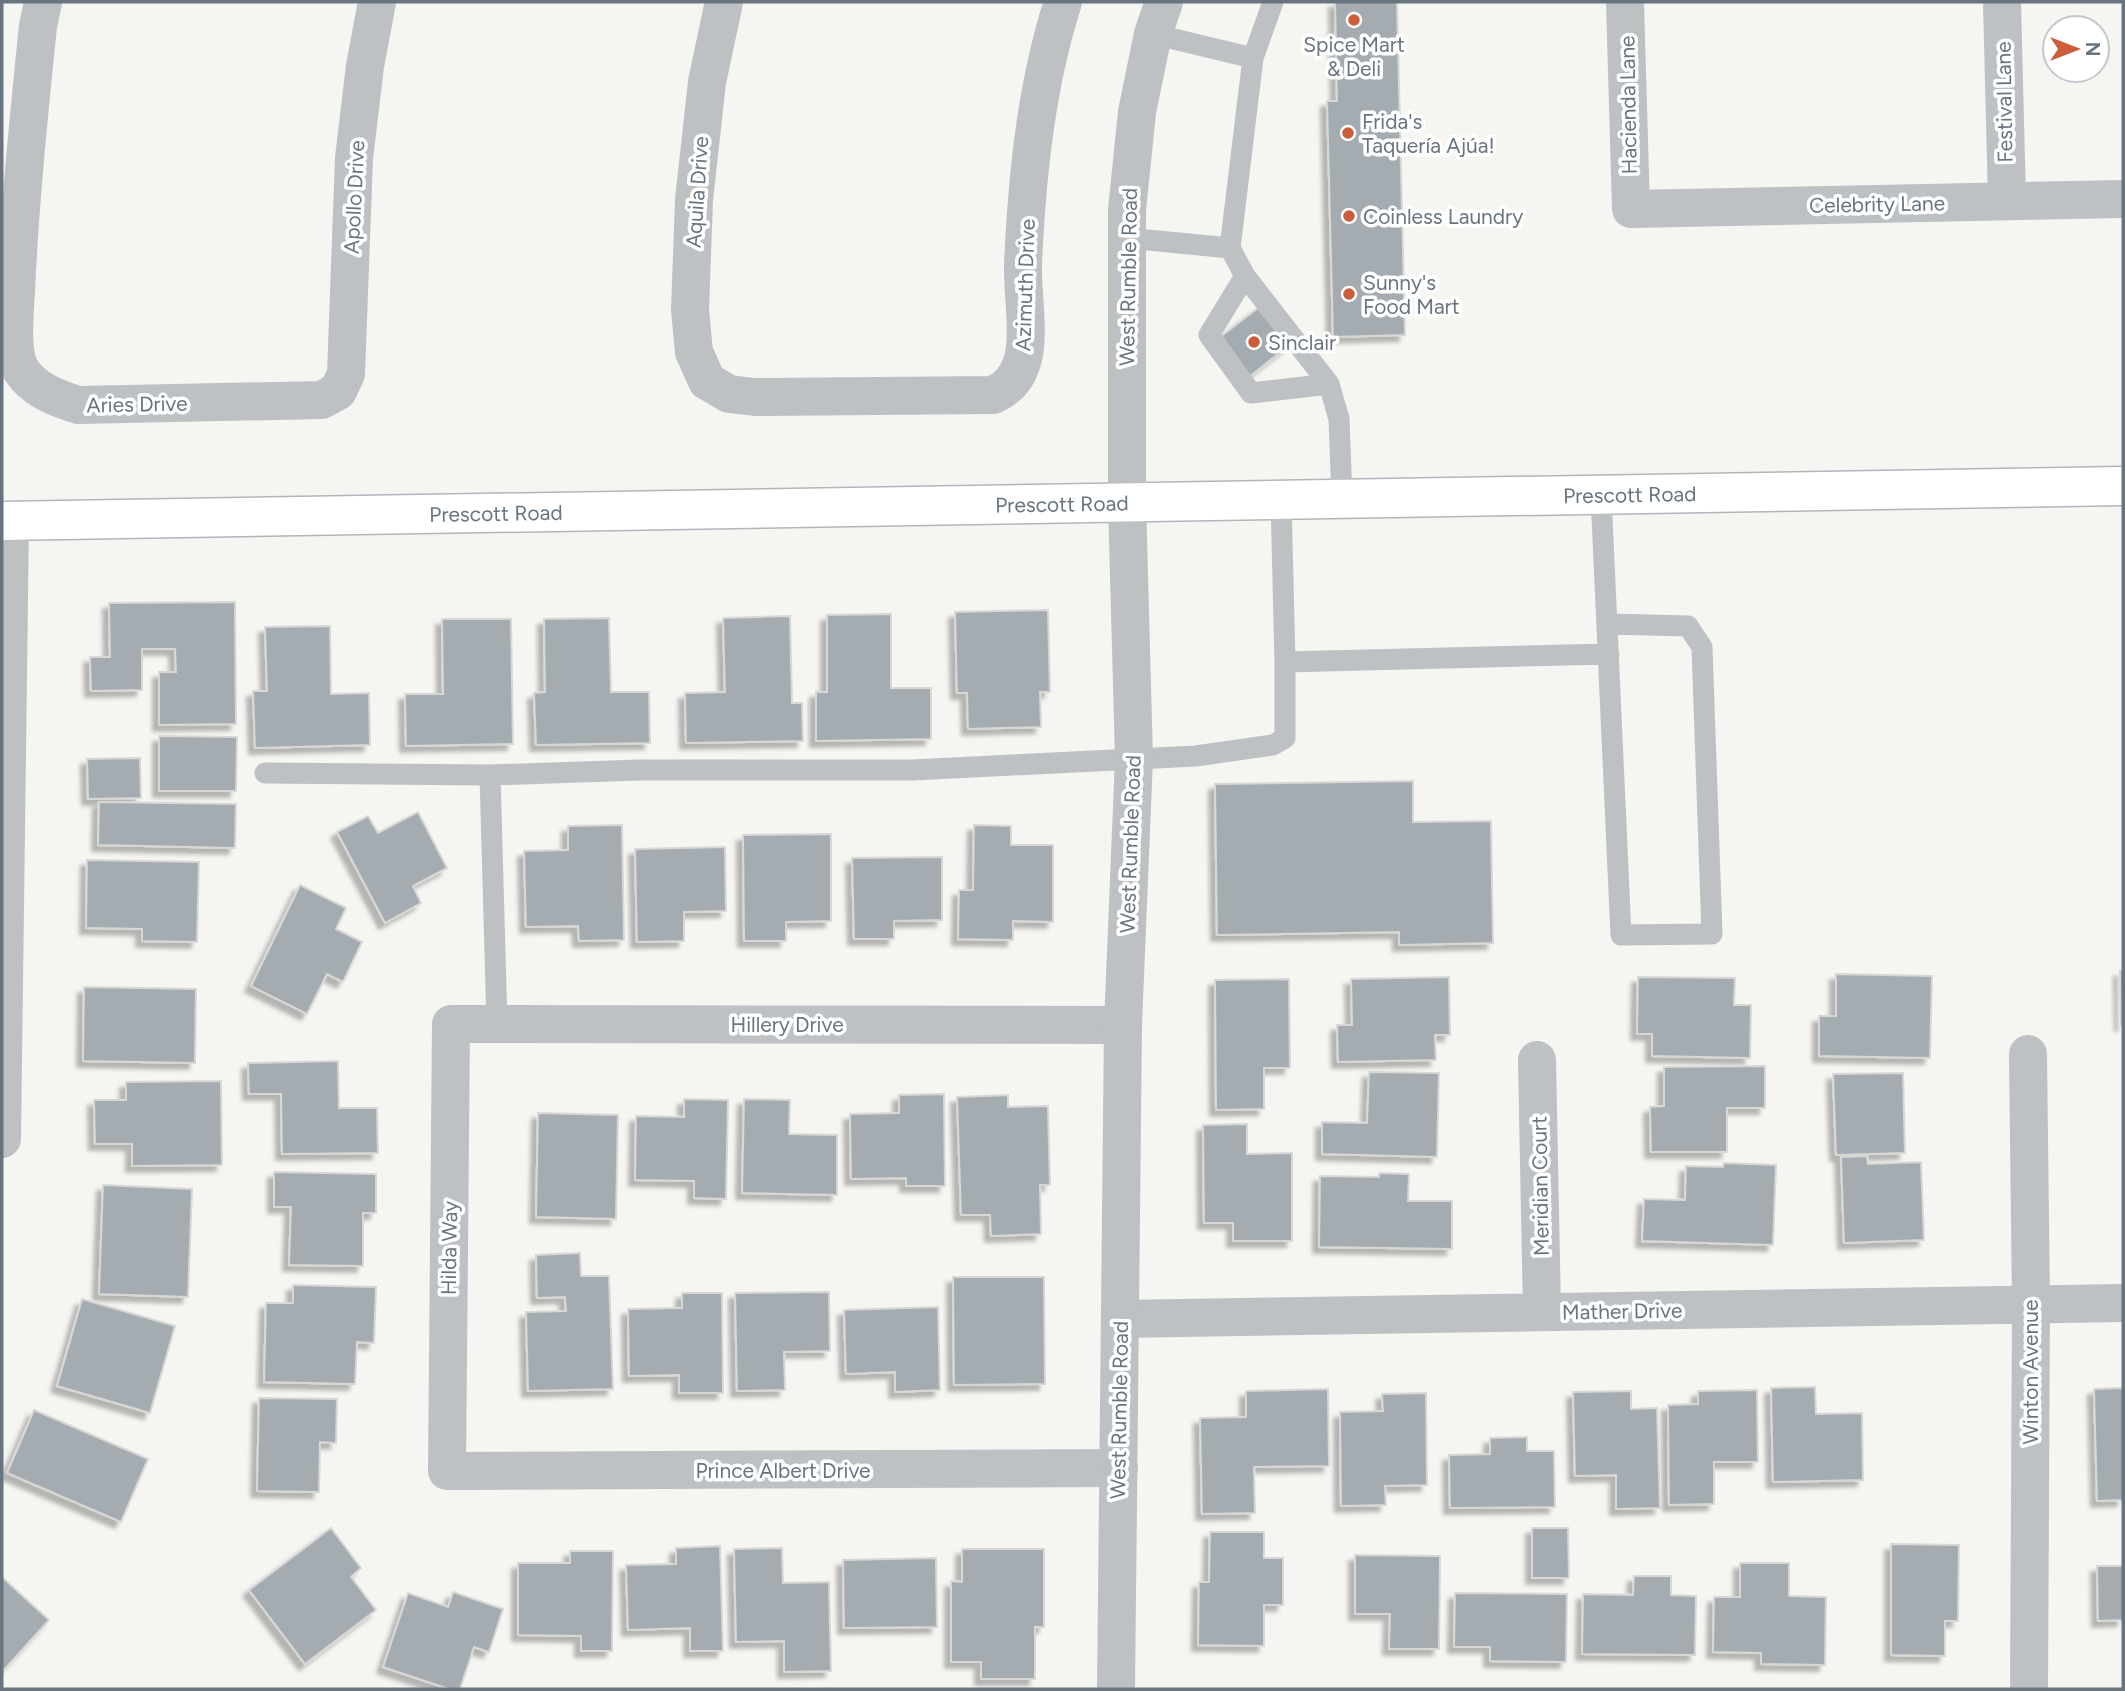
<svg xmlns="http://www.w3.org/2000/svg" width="2125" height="1691" font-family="Figtree,sans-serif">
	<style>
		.building { fill: #a5acb1; stroke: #d7d7d5; stroke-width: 2; filter: url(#shadow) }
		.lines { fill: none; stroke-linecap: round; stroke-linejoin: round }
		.secondary-casing { stroke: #b2b6ba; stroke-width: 41 }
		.service { stroke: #bdc1c4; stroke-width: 21 }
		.minor { stroke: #bdc1c4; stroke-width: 38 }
		.tertiary { stroke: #bdc1c4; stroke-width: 38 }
		.secondary { stroke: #fff; stroke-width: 38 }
		.poi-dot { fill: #cc5d3b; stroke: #fff; stroke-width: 2.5 }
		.labels { text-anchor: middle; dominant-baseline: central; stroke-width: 7; stroke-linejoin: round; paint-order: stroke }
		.poi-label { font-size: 21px; fill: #687580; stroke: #fff; text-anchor: start }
		.street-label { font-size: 21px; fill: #687580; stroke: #fff }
	</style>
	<defs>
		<filter id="shadow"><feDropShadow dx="-6" dy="6" stdDeviation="2" flood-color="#0004"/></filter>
	</defs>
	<rect width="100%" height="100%" fill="#f5f5f2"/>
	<path class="building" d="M1335,2h62l8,333 -72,2 -6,-236h10z
		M1258,308l30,38 -39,31 -30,-39z
		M235,602l1,122 -77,1v-53h17l-1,-23h-33v41l-51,1 -1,-34h20l-1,-54z
		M1048,610l2,82h-10l1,35 -73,2 -1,-36h-10l-2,-81z
		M891,614v74h40v51l-115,2v-49h11v-77z
		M790,616l2,87h10l1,38 -117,2 -1,-50 40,-1 -2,-74z
		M609,618l2,74h38l1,51 -114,2 -2,-52 11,-1 -1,-73z
		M442,619h69l2,125 -107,2 -1,-52h38z
		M330,626l1,68 38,-1 1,52 -115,3 -2,-57h14l-2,-64z
		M159,736l78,1 -1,54h-77z
		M140,758l1,40 -53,1 -1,-40z
		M1413,781v41l78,-1 2,122 -94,2v-13l-182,3 -2,-151z
		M99,802l137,2 -1,44 -137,-3z
		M418,812l29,56 -34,18 8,17 -36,20 -48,-91 31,-16 10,17z
		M622,825l2,115 -45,1 -1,-15 -52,1 -2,-76 44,-1v-24z
		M974,825l37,1v19h42v77l-40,-1v19l-55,-1 1,-49h14z
		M831,834v87l-45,1v19h-42l-1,-106z
		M725,847l1,64 -42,1v29l-47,1 -2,-93z
		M942,857v63l-48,1v18h-40l-2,-81z
		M87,860l112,2 -2,80 -55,-1v-12l-56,-1z
		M300,885l46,23 -10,21 26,13 -19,40 -16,-8 -20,40 -56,-28z
		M2120,971h3v54h-2z
		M1836,974l96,2 -2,82 -111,-2v-40h17z
		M1449,977l1,58h-15l1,25 -98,2 -1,-37h15l-1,-46z
		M1638,977l97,1 -1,27h17l-1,53 -98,-2v-22h-15z
		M1289,979l1,89h-26v41l-48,1 -1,-130z
		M84,987l112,2 -1,74 -112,-2z
		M338,1061l1,47h38l1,45 -96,1 -1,-60h-32l-1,-31z
		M1765,1066v42h-38v44h-76l-1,-45 14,-1v-39z
		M1369,1072l70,1 -2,84 -115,-3v-32l45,1z
		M1903,1073l2,80 -69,2 -3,-81z
		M221,1081l1,84 -90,1v-22h-37l-1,-44h32v-18z
		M944,1094l1,92h-39v-8l-55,1 -1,-65 49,-1v-18z
		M1008,1095v12l40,-1 2,79h-10l1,49 -50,2 -1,-21h-29l-4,-118z
		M684,1099l44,1 -2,99 -32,-1v-17l-59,-1 1,-64 48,1z
		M744,1099l46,1 -1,34 48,1v60l-95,-2z
		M538,1113l80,2 -2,104 -80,-2z
		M1247,1124v30l45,-1v88h-59v-18h-29l-1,-98z
		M1867,1156l1,8 53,-2 3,78 -80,3 -3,-86z
		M1724,1163l52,2 -3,80 -131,-4 2,-42 41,1 1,-34 37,1z
		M274,1172l102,2v39h-13v53l-74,-1 2,-58h-17z
		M1379,1173l30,1 -1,27h44v48l-133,-2 1,-71 59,1z
		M103,1185l89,4 -4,108 -89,-3z
		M580,1253l1,23h28l4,113 -85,2 -2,-79 40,-1 -1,-14 -28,1 -1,-43z
		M953,1277h91l1,107 -91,1z
		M293,1285l83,2 -2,56 -17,-1 -2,42 -91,-2 2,-79h27z
		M829,1292l1,59 -46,1 1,38 -48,1 -2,-98z
		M682,1293h40l1,100h-44v-18l-50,1 -1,-67 54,-1z
		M82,1299l93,27 -25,87 -93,-27z
		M938,1307l2,83 -45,2v-20l-49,2 -2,-64z
		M1815,1387l1,27 46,-1 1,67 -90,2 -2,-94z
		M2123,1388v112l-26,1 -3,-112z
		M1328,1389l1,77 -75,1 1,46 -53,1 -2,-96 46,-1v-26z
		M1757,1390l1,72h-44v42l-45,1 -1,-100 30,-1v-13z
		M1631,1391v18l26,-1 3,100 -44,1v-34l-41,1 -2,-84z
		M1426,1393l1,92 -42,1 1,19 -45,1 -1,-94 43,-1 -1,-17z
		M259,1398l78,1 -1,44 -16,-1 -1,50 -62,-1z
		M34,1410l114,49 -27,63 -114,-49z
		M1527,1437v14h27l1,56 -105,1 -1,-53 41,-1v-16z
		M331,1528l30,40 -10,9 25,33 -71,54 -56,-74z
		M1532,1528h36l1,50h-37z
		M1210,1532h54v26h19v47h-19v41l-66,-1 1,-63h10z
		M1891,1544l68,1 -1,76h-13v35l-54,-1z
		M720,1546l3,105h-33v-23l-62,2 -2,-65 50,-1v-16z
		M782,1548l1,35 46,-1 2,89 -47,1v-31l-48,1 -2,-93z
		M962,1549h82v78h-9v52h-54v-17h-30v-81l11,1z
		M570,1551h43l-1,100h-31v-15l-63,-1v-72h52z
		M1355,1555l85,1 -1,93h-50l1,-35h-35z
		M936,1558l1,69 -93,1 -1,-68z
		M1740,1563h49v33l37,1 -1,68 -64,-1v-11l-48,-1 1,-55h26z
		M2097,1566h26v54l-25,1z
		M1634,1576h37v19l25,1 -1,59 -113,-1 1,-60 50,1z
		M2,1577l47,43 -46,51 -1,-1z
		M453,1592l50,17 -14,43 -15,-5 -14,42h-11l-66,-22 25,-74 40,14z
		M1455,1593l112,1 -1,68 -76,-1v-14h-36z"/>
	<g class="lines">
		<g class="secondary-casing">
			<g id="secondary">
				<path id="s1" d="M2,521l2121,-35"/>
			</g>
		</g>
		<path class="service" d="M1273,2l-20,56 -23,190 15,28 84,108 10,35 3,80
			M1153,34l100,24
			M1127,238l103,10
			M1245,276l-36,59 42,58 78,-9
			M1601,495l20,440 91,-1 -10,-287 -14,-21 -80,-2
			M1281,500l4,162 324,-8
			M265,773l225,2
			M497,1024l-7,-249 149,-5h273l284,-14 77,-11 12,-7v-76"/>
		<path class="minor" d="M43,2l-5,24c-9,88 -18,176 -22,265 -1,21 -6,61 5,79 13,20 35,28 57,35l244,-5 16,-9 8,-17 8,-216 11,-92 12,-64
			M724,2l-17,80 -13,118 -4,110 4,42 13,29 22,13 26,3 238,-2c14,-6 23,-15 28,-30 10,-25 1,-72 2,-101 4,-88 13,-178 40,-262
			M1625,2l6,207 492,-10
			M2002,2l5,199
			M2028,1054l3,251 -2,384
			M1537,1060l5,252
			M2,1139l8,-619
			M1120,1319l1003,-16
			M1119,1468l-672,3 4,-447 672,1"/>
		<path class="tertiary" d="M1116,1689l7,-664 11,-267 -7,-256v-292l10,-98 16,-78 11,-32"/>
		<use href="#secondary" class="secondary"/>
	</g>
	<g class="poi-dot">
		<circle cx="1354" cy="20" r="7"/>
		<circle cx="1348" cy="133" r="7"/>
		<circle cx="1349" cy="216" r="7"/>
		<circle cx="1349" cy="294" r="7"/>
		<circle cx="1254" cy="342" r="7"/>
	</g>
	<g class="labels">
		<g class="poi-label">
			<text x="1354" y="44" text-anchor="middle">Spice Mart<tspan x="1354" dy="24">&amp; Deli</tspan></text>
			<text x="1362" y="121">Frida's<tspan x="1362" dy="24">Taquería Ajúa!</tspan></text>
			<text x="1363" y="216">Coinless Laundry</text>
			<text x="1363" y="282">Sunny's<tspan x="1363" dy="24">Food Mart</tspan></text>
			<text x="1268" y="342">Sinclair</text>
		</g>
		<g class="street-label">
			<text transform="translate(2004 102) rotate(-91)">Festival Lane</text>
			<text transform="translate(1628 105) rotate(-91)">Hacienda Lane</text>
			<text transform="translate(697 192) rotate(-86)">Aquila Drive</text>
			<text transform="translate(354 197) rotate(-87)">Apollo Drive</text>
			<text transform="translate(1877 204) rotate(-1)">Celebrity Lane</text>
			<text transform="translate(1128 277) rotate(-89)">West Rumble Road</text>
			<text transform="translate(1025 285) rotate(-88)">Azimuth Drive</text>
			<text transform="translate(137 404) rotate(-1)">Aries Drive</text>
			<text stroke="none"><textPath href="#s1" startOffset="1628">Prescott Road</textPath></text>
			<text stroke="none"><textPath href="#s1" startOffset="1060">Prescott Road</textPath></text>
			<text stroke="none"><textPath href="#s1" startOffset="494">Prescott Road</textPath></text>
			<text transform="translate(1130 844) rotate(-88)">West Rumble Road</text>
			<text x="787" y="1024">Hillery Drive</text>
			<text transform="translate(1540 1186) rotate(-91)">Meridian Court</text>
			<text transform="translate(449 1248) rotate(-89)">Hilda Way</text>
			<text transform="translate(1622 1311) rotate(-1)">Mather Drive</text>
			<text transform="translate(2030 1372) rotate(-90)">Winton Avenue</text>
			<text transform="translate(1119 1410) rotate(-89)">West Rumble Road</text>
			<text x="783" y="1470">Prince Albert Drive</text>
		</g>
	</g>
	<rect width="2125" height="1691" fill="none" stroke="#687580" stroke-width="7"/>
	<g transform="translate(2076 49) rotate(90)"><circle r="33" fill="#ffffff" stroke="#c3c8cc" stroke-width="2"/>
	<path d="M0-5L12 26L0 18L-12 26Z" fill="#cc5d3b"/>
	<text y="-10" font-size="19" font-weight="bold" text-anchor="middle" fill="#687580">N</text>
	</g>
</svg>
